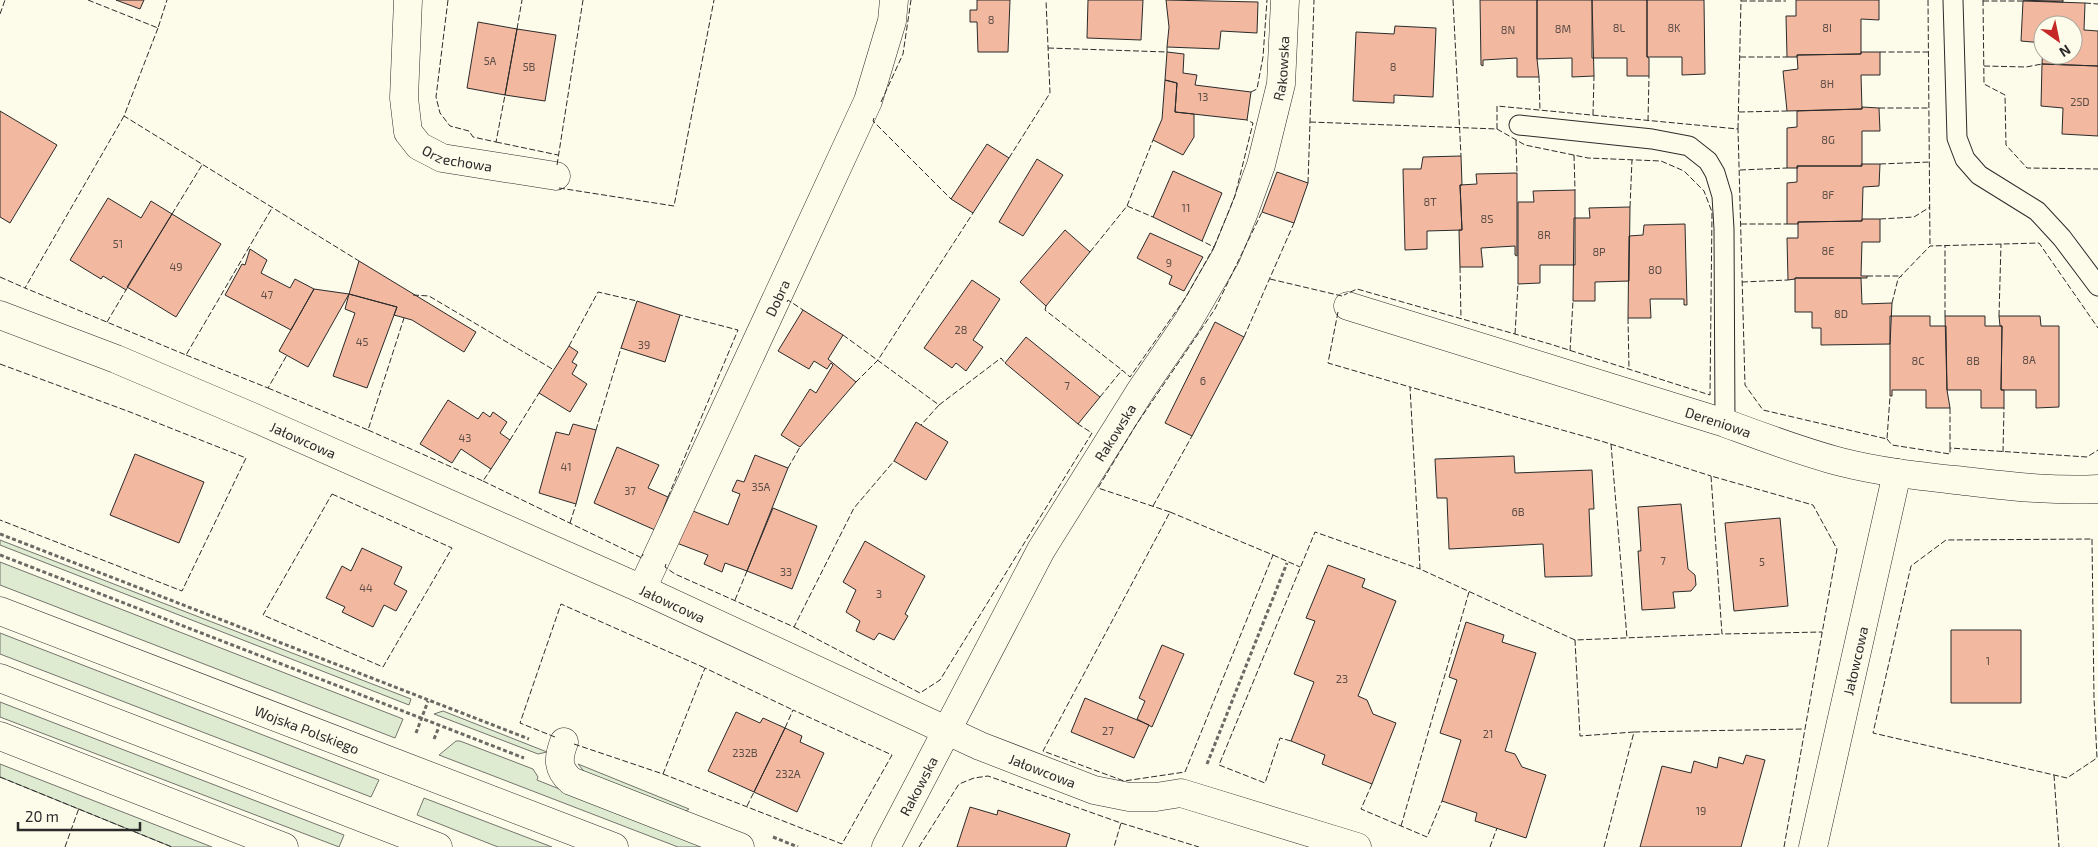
<svg xmlns="http://www.w3.org/2000/svg" width="2098" height="847" font-family="'Exo 2',sans-serif">
	<style>
		.green { fill: #deebd1; stroke: #74746e }
		.building { fill: #f2b8a0; stroke: #2b2b2b; fill-rule: evenodd }
		.lines { fill: none; stroke-linecap: round; stroke-linejoin: round }
		.lane-casing { stroke: #2b2b2b; stroke-width: 21 }
		.street-casing { stroke: #2b2b2b; stroke-width: 29 }
		.secondary-casing { stroke: #2b2b2b; stroke-width: 29 }
		.path { stroke: #6a6964; stroke-width: 3; stroke-dasharray: 4 2.5; stroke-linecap: butt }
		.lane { stroke: #fdfbea; stroke-width: 19 }
		.street { stroke: #fdfbea; stroke-width: 28 }
		.secondary { stroke: #fdfbea; stroke-width: 28 }
		.fence { stroke: #2b2b2b; stroke-width: 1; stroke-dasharray: 6 2.5; stroke-linecap: butt }
		.labels { text-anchor: middle; dominant-baseline: central; stroke-width: 4; stroke-linejoin: round; paint-order: stroke }
		.number-label { font-size: 11px; fill: #5d4e48 }
		.street-label { font-size: 14px; fill: #2b2b2b; stroke: #fdfbea }
	</style>
	<rect width="100%" height="100%" fill="#fdfbea"/>
	<path class="green" d="M0,540l411,159 -2,6 -409,-160z
		M0,562l403,157 -8,19 -395,-153z
		M0,633l379,147 -8,17 -371,-143z
		M0,702l344,133 -5,12 -339,-130z
		M443,711l104,41 -9,2 -104,-40z
		M456,741h4l73,28 5,8 -1,3 167,67h-26l-239,-92z
		M0,764l212,83h-40l-172,-70z
		M578,764l111,45 -6,4 -96,-38z
		M424,798l128,49h-54l-81,-32z"/>
	<path class="building" d="M116,0h28l-4,9z
		M977,0h33l-2,52h-30l-1,-30h-7v-12h7z
		M1088,0h55l-2,40 -54,-2z
		M1166,0l92,2 -1,31 -36,-2 -2,18 -52,-2 2,-20z
		M1480,0h57v59l2,18h-22v-19l-34,2v6l-2,-1z
		M1537,0h55l2,76 -22,1v-19l-35,1z
		M1592,0h55v57l2,1v18h-22v-18h-35z
		M1647,0h57l1,74 -23,1v-18h-35z
		M1796,0h83v20l-18,-1v35l-64,1v2h-10l-1,-41h10z
		M2023,0h40v2z
		M2023,1l62,2 -1,27 14,1v35l-56,-2 1,-21 -22,-2zM2043,25h30v30h-30z
		M478,22l39,7 -12,66 -38,-7z
		M1395,26l41,2 -3,69 -39,-2v8l-41,-2 3,-69 38,2z
		M517,29l39,6 -11,66 -40,-6z
		M1167,52l17,2 -1,19 14,2 -2,10 56,7 -4,28 -72,-8 2,-29 -12,-3z
		M1861,52h19v23h-19l1,34 -75,2 -4,-40 15,-2 -1,-14 64,-1z
		M2042,64l56,2v70l-36,-2 1,-26 -22,-2z
		M1165,80l12,3 -2,29 19,2v23l-11,18 -30,-15 9,-21z
		M1862,107l17,1 1,23h-18v35h-65l1,2h-11v-40l10,-1v-16l65,-2z
		M0,111l57,34 -47,78 -10,-6z
		M987,144l22,14 -36,55 -22,-14z
		M1461,156l1,29h-2l2,45 -35,1v18l-22,1 -2,-81h18l2,-12z
		M1037,159l26,16 -40,61 -24,-14z
		M1861,164h19l-1,22 -16,1 -1,34 -64,1v2h-11v-41l10,-1v-16h65z
		M1173,171l49,22 -20,48 -49,-24z
		M1277,172l31,11 -14,40 -32,-11z
		M1517,173v83l-2,-1v-9l-34,2 2,19h-23l-1,-37h3l-2,-45 17,-1 -1,-10z
		M1575,190v75h-35v18l-22,1v-82h16l-1,-11z
		M108,198l33,20 10,-17 21,13 -46,76 -23,-14 -2,3 -31,-19z
		M1630,207l-1,74 -34,1v19h-22l1,-83h16l-1,-10z
		M172,214l49,30 -45,73 -49,-30z
		M1862,219h18v23h-18l-1,34h6v2h-72v1l-7,1 -1,-42h11v-16l64,-1z
		M1685,224l2,81h-3v-6h-34l1,19h-23l1,-82 14,-1 1,-10z
		M1065,230l25,22 -44,54 -26,-24z
		M1150,233l53,24 -19,34 -15,-7 3,-8 -35,-18z
		M250,249l17,11 -6,13 29,15 5,-9 19,10 -23,41 -66,-35 17,-31 3,1z
		M359,261l117,71 -12,20 -52,-32 -18,-5 3,-8 -48,-13z
		M1795,278h66l1,26 30,-1 -2,41 -69,1v-17h-9v-16h-17z
		M972,280l28,19 -27,41 10,7 -17,24 -10,-8 -4,5 -28,-20z
		M314,289l35,5 -41,73 -29,-16z
		M349,294l48,13 -30,81 -34,-12 22,-63 -10,-4z
		M637,301l43,14 -15,47 -44,-14z
		M803,310l40,25 -15,24 28,23 -56,65 -19,-12 29,-46 6,4 17,-28 -2,-2 -4,6 -13,-8 -5,8 -31,-18z
		M1890,316h40v10h16l1,64 3,18h-24v-18h-34v6h-2z
		M1945,316h40v10h17l-1,64h3v18h-23v-18h-34z
		M1999,316h41l1,10h18v81l-23,1v-18h-35l1,-64h-2z
		M1215,322l29,15 -52,99 -27,-13z
		M1026,337l74,60 -22,27 -73,-61z
		M569,346l9,6 -6,10 5,3 -5,9 15,10 -17,28 -31,-19z
		M448,400l30,19 5,-7 7,5 3,-5 14,10 -7,11 10,7 -19,29 -30,-20 -9,14 -32,-19z
		M916,422l32,20 -22,38 -32,-19z
		M573,424l23,6 -20,74 -37,-11 17,-61 13,3z
		M617,447l42,18 -11,23 20,9 -13,33 -61,-27z
		M135,454l69,28 -25,61 -69,-28z
		M755,455l33,13 -41,103 -22,-8 -3,9 -18,-8 4,-9 -34,-13 14,-33 40,16 12,-31 -8,-3 5,-11 7,2z
		M1514,456l1,17 77,-3 2,39h-5l3,67 -47,1 -2,-33 -94,5 -2,-51h-10l-2,-39z
		M1681,504l7,65 7,6 1,10 -5,6 -18,1 2,16 -33,2 -4,-59h3l-3,-44z
		M773,508l44,18 -25,63 -45,-18z
		M1780,518l8,88 -54,5 -9,-88z
		M865,541l60,35 -20,38 3,2 -14,24 -15,-7 -5,7 -18,-9 4,-10 -14,-9 10,-22 -13,-8z
		M362,548l40,19 -8,17 13,7 -11,20 -12,-6 -11,22 -31,-15 3,-5 -19,-9 16,-32 9,5z
		M1328,565l37,14 -3,8 34,14 -38,95 9,4 6,14 23,9 -24,61 -50,-20 3,-9 -34,-14 23,-59 -20,-8 21,-53 -9,-3z
		M1466,622l38,13 -2,7 34,11 -31,98 10,3 7,13 24,8 -20,63 -51,-17 2,-8 -35,-12 19,-61 -21,-7 17,-53 -8,-3z
		M1951,630h70v73h-70z
		M1162,645l22,9 -32,73 -15,-8 8,-18 -6,-3z
		M1085,698l64,27 -15,33 -63,-26z
		M736,712l24,11 3,-5 22,10 -31,64 -46,-21z
		M785,728l17,8 -2,6 24,11 -27,59 -43,-20z
		M1746,755l19,5 -24,87h-101l22,-81 29,7 3,-12 23,7 2,-11 24,7z
		M970,807l27,8 1,-5 72,24 -4,13h-109z"/>
	<g class="lines">
		<g class="lane-casing">
			<path id="lane" d="M1953,0l4,138 8,21 14,16 58,36 25,27 36,48
				M1519,125l133,14 37,7 19,15 7,12 7,23 2,33 1,194"/>
		</g>
		<g class="street-casing">
			<g id="street">
				<path id="s1" d="M408,0l-4,98 4,34 11,14 23,12 114,18"/>
				<path id="s2" d="M1348,306l377,117c38,14 77,29 116,39 43,11 88,15 132,20 42,5 82,9 125,7"/>
				<path id="s3" d="M0,315l116,44 134,57 392,173 338,157 114,44 35,7h27l25,-4 176,54"/>
				<path id="s4" d="M642,589l226,-488 24,-80 2,-21"/>
				<path d="M0,736l284,111"/>
				<path d="M564,742c-6,16 -7,27 7,39l169,66"/>
				<path id="s5" d="M886,847l155,-297 100,-160 46,-67 39,-67 18,-44 17,-47 20,-81 4,-84"/>
				<path id="s6" d="M1813,847l84,-374"/>
			</g>
		</g>
		<g class="secondary-casing">
			<g id="secondary">
				<path id="s7" d="M0,611l614,236"/>
				<path d="M0,678l438,169"/>
			</g>
		</g>
		<path class="path" d="M0,534l529,205
			M0,555l524,203
			M416,733l12,-32
			M434,739l5,-12
			M1207,764l80,-201
			M773,837l25,10"/>
		<use href="#lane" class="lane"/>
		<use href="#street" class="street"/>
		<use href="#secondary" class="secondary"/>
		<path class="fence" d="M88,0l70,28 9,-28
			M448,0l-12,97 4,16 10,13 19,5 4,6 23,5 9,-47
			M1453,0l8,156
			M1928,0l2,246
			M1983,0l1,84 21,11 1,50 21,23 71,1
			M1741,1h45
			M1983,1h40
			M2085,3l13,1
			M0,14l5,-14
			M158,28l-34,88 235,145
			M517,29l5,-29
			M1048,48l119,4v-5
			M1880,52h49
			M1740,57h47
			M1984,66l42,1 16,-3
			M1539,77l1,34
			M1251,92l6,-3 6,-32 4,-57
			M881,102l22,-48 8,-54
			M1879,108h50
			M1739,112l48,-1
			M1593,115l1,-39
			M124,116l-99,172 161,67 86,-147
			M874,118l-1,3 78,78
			M1648,121l1,-45
			M1310,122l187,7 28,16 63,13 73,3 23,10 20,20 8,21 -2,183 -160,-51 -193,-55 -13,6
			M1497,129v-23l241,23 7,256 18,25 124,29 3,-43
			M1738,129l3,-129
			M1516,140l1,33
			M496,142l62,13
			M1574,155l1,35
			M1009,158l41,-65 -4,-93
			M1880,164l50,-2
			M557,165l26,-165
			M1740,170l47,-2
			M1308,183l6,-183
			M559,188l115,18 40,-206
			M1127,206l26,-66
			M1630,207l2,-47
			M172,214l30,-49
			M1880,219l34,-2 16,-10
			M1741,224h46
			M1214,247l21,-51 18,-73 -6,-3
			M1090,252l37,-46 26,11
			M1460,267l1,52
			M1867,276h35
			M0,277l25,11
			M1270,279l72,17 -1,1
			M1742,282l46,-2
			M413,295l16,1 125,74
			M787,302l1,-2 15,10
			M1892,303l6,-24 32,-33 109,-3 59,85
			M1046,306l-1,4 77,60
			M1338,312l-10,51 82,24
			M1945,316v-71
			M1999,316l2,-72
			M1628,318l1,51
			M107,322l19,-32
			M1515,334l3,-50
			M843,335l96,70 -18,20
			M1244,337l50,-114
			M569,346l29,-54 39,9
			M1570,351l3,-50
			M186,355l82,33 19,-33
			M0,364l130,48 116,46 -64,133 -182,-71
			M856,382l22,-22 95,-147
			M268,388l100,42 36,-112
			M1100,397l22,-27 8,7 56,-80 28,-50 -12,-6
			M939,405l62,-47 4,5
			M1950,408v40
			M368,430l115,51 8,-12
			M596,430l25,-82
			M1887,439l5,6 58,9v-6l137,9 11,-7
			M510,440l29,-47
			M1611,444l16,194
			M2003,452l1,-44
			M788,468l12,-21
			M483,481l159,77 1,-4
			M332,494l120,54 -69,119 -120,-52z
			M668,497l70,-167 -58,-15
			M1153,506l39,-70
			M1170,512l103,43 -88,217 -61,9 -81,-30z
			M1170,512l-72,-24 38,-63 79,-116 47,-97
			M570,523l6,-19
			M2092,539l2,159 3,60 -30,20 -194,-45 38,-167 35,-26z
			M1273,555l27,12
			M666,564l-1,3 10,7 119,53 60,-119 40,-47
			M735,600l12,-29
			M794,627l126,66 20,-13 152,-247 -14,-9
			M1575,640l-155,-71 -10,-182 191,54 110,35
			M1634,732l-54,4 -5,-96 147,-6
			M555,737l-35,-14 41,-119 144,64
			M1291,741l-11,-3 -15,45 -46,-18 96,-233 105,37
			M574,744l89,30 42,-106 88,42
			M663,774l179,70 50,-89 -99,-45 -8,18
			M2054,775l5,72
			M0,777l172,70
			M1372,784l-11,25 66,28 15,-36
			M747,806l7,-14
			M1121,823l78,24
			M1401,826l68,-234
			M65,847l14,-39
			M919,847l40,-63 15,-6 14,-2 133,47 -7,24
			M1490,847l7,-19
			M1604,847l30,-115 170,-3
			M1784,847l53,-298 -24,-44 -102,-29 11,158 100,-2"/>
	</g>
	<g class="labels">
		<g class="number-label">
			<text x="991" y="19">8</text>
			<text x="1619" y="27">8L</text>
			<text x="1674" y="27">8K</text>
			<text x="1827" y="27">8I</text>
			<text x="1563" y="28">8M</text>
			<text x="1508" y="29">8N</text>
			<text x="490" y="60">5A</text>
			<text x="529" y="66">5B</text>
			<text x="1393" y="66">8</text>
			<text x="1827" y="83">8H</text>
			<text x="1203" y="96">13</text>
			<text x="2080" y="101">25D</text>
			<text x="1828" y="139">8G</text>
			<text x="1828" y="194">8F</text>
			<text x="1430" y="201">8T</text>
			<text x="1186" y="207">11</text>
			<text x="1487" y="218">8S</text>
			<text x="1544" y="234">8R</text>
			<text x="118" y="243">51</text>
			<text x="1828" y="250">8E</text>
			<text x="1599" y="251">8P</text>
			<text x="1169" y="262">9</text>
			<text x="176" y="266">49</text>
			<text x="1655" y="269">8O</text>
			<text x="267" y="294">47</text>
			<text x="1841" y="313">8D</text>
			<text x="961" y="329">28</text>
			<text x="362" y="341">45</text>
			<text x="644" y="344">39</text>
			<text x="2029" y="359">8A</text>
			<text x="1918" y="360">8C</text>
			<text x="1973" y="360">8B</text>
			<text x="1203" y="380">6</text>
			<text x="1067" y="385">7</text>
			<text x="465" y="437">43</text>
			<text x="566" y="466">41</text>
			<text x="761" y="486">35A</text>
			<text x="630" y="490">37</text>
			<text x="1518" y="511">6B</text>
			<text x="1663" y="560">7</text>
			<text x="1762" y="561">5</text>
			<text x="786" y="571">33</text>
			<text x="366" y="587">44</text>
			<text x="879" y="593">3</text>
			<text x="1988" y="660">1</text>
			<text x="1342" y="678">23</text>
			<text x="1108" y="730">27</text>
			<text x="1488" y="733">21</text>
			<text x="745" y="752">232B</text>
			<text x="788" y="773">232A</text>
			<text x="1701" y="810">19</text>
		</g>
		<g class="street-label">
			<text stroke="none"><textPath href="#s5" startOffset="879">Rakowska</textPath></text>
			<text stroke="none"><textPath href="#s1" startOffset="191">Orzechowa</textPath></text>
			<text stroke="none"><textPath href="#s4" startOffset="321">Dobra</textPath></text>
			<text stroke="none"><textPath href="#s2" startOffset="388">Dereniowa</textPath></text>
			<text stroke="none"><textPath href="#s5" startOffset="474">Rakowska</textPath></text>
			<text stroke="none"><textPath href="#s3" startOffset="328">Jałowcowa</textPath></text>
			<text stroke="none"><textPath href="#s3" startOffset="732">Jałowcowa</textPath></text>
			<text stroke="none"><textPath href="#s6" startOffset="191">Jałowcowa</textPath></text>
			<text stroke="none"><textPath href="#s7" startOffset="329">Wojska Polskiego</textPath></text>
			<text stroke="none"><textPath href="#s3" startOffset="1138">Jałowcowa</textPath></text>
			<text stroke="none"><textPath href="#s5" startOffset="69">Rakowska</textPath></text>
		</g>
	</g>
	<g transform="translate(2058 40) rotate(147)"><circle r="24" fill="#fdfbea" stroke="#a9a89e"/>
	<path d="M0-4L9 19L0 12L-9 19Z" fill="#c62828"/>
	<text y="-8" font-size="14" font-weight="bold" text-anchor="middle" fill="#2b2b2b">N</text>
	</g>
	<path d="M18 822v8h122v-8" fill="none" stroke="#2b2b2b" stroke-width="2.5"/>
	<text x="25" y="822" font-size="15" fill="#2b2b2b" stroke="#fdfbea" stroke-width="4" paint-order="stroke">20 m</text>
</svg>
